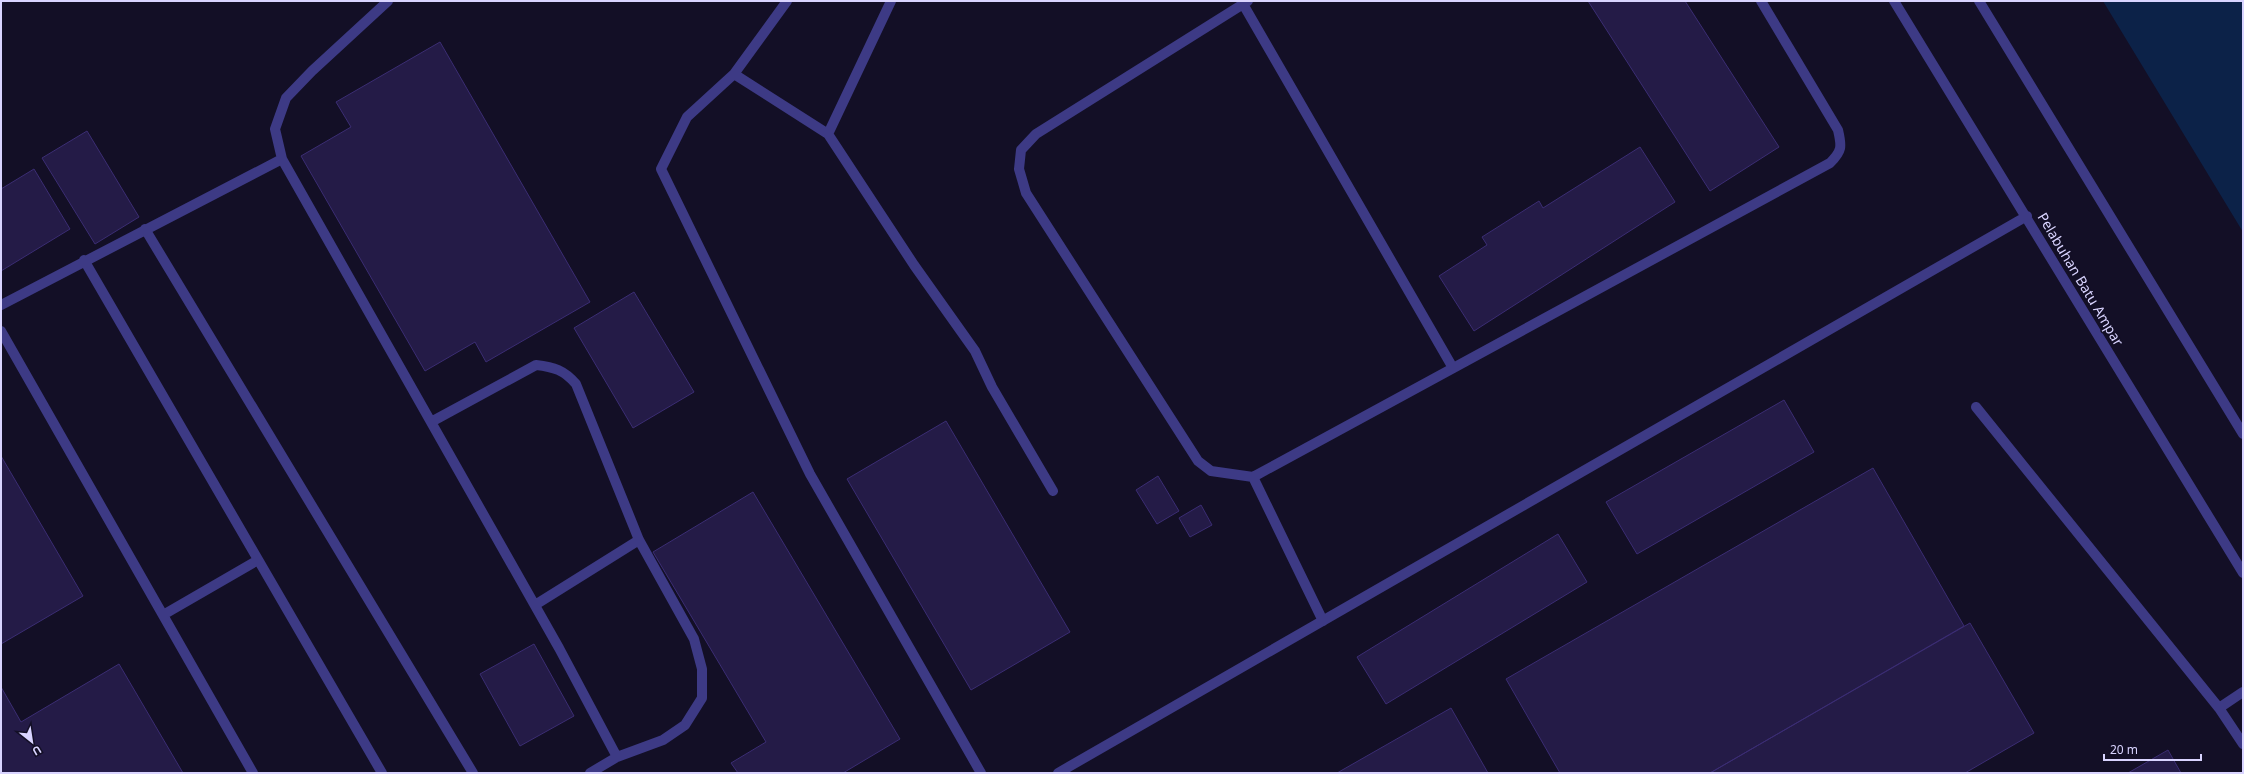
<svg xmlns="http://www.w3.org/2000/svg" width="2244" height="774" font-family="'Noto Sans',sans-serif">
	<style>
		.water { fill: #0c2248 }
		.building { fill: #241b47; stroke: #3b2d73 }
		.lines { fill: none; stroke-linecap: round; stroke-linejoin: round }
		.lane { stroke: #3d3a85; stroke-width: 10 }
		.labels { text-anchor: middle; dominant-baseline: central; stroke-width: 3; stroke-linejoin: round; paint-order: stroke }
		.street-label { font-size: 14px; fill: #d9d4ff; stroke: #130f26 }
	</style>
	<rect width="100%" height="100%" fill="#130f26"/>
	<path class="water" d="M2103,1h140v231z"/>
	<path class="building" d="M1588,1h97l94,146 -69,44z
		M440,42l150,260 -104,60 -11,-20 -50,29 -124,-215 50,-29 -15,-25z
		M87,131l52,86 -44,27 -53,-86z
		M1640,147l35,55 -201,129 -35,-55 48,-31 -5,-8 57,-36 4,7z
		M34,169l36,60 -69,42v-82z
		M634,292l60,100 -61,36 -59,-100z
		M1784,400l30,52 -177,102 -31,-52z
		M946,421l124,211 -99,58 -124,-211z
		M1,456l82,140 -82,48z
		M1873,468l91,158 -254,147h-150l-54,-94z
		M1158,476l21,35 -22,13 -21,-34z
		M753,492l147,247 -57,34h-105l-7,-10 35,-21 -113,-190z
		M1201,505l11,20 -22,12 -11,-19z
		M1558,534l29,48 -201,122 -29,-47z
		M1970,623l64,110 -69,40h-255z
		M534,644l40,72 -54,30 -40,-72z
		M119,664l64,109h-182v-86l20,35z
		M1451,708l37,65h-151z
		M2168,750l13,23h-53z"/>
	<g class="lines">
		<path class="lane" d="M388,1l-76,70 -26,27 -11,31 7,30 277,489 58,109 -27,16
			M787,1l-53,73 -47,43 -26,52 149,305 171,299
			M1248,1l-212,133 -15,16 -2,19 7,24 172,268 13,10 42,6
			M1894,1l349,572
			M1979,1l264,433
			M1243,4l210,364
			M734,74l94,60 86,131 61,86 17,36 61,104
			M828,134l63,-133
			M145,229l328,544
			M84,260l298,513
			M1,305l281,-146
			M1,331l252,442
			M1976,407l243,301
			M431,422l105,-57c18,2 28,5 40,19l63,156 55,99 8,30v29l-17,27 -22,15 -46,17
			M535,605l104,-65
			M163,615l95,-55
			M1323,621l-70,-144 577,-314c12,-12 12,-16 8,-33l-77,-129
			M2243,692l-24,16 24,36
			M1058,773l969,-557"/>
	</g>
	<g class="labels">
		<g class="street-label">
			<text transform="translate(2081 279) rotate(59)">Pelabuhan Batu Ampar</text>
		</g>
	</g>
	<rect width="2244" height="774" fill="none" stroke="#d9d4ff" stroke-width="4"/>
	<g transform="translate(32 742) rotate(150)" stroke="#130f26" stroke-width="3" paint-order="stroke">
	<path d="M0-3L7 15L0 10L-7 15Z" fill="#d9d4ff"/>
	<text y="-6" font-size="11" font-weight="bold" text-anchor="middle" fill="#d9d4ff">U</text>
	</g>
	<path d="M2104 754v6h97v-6" fill="none" stroke="#d9d4ff" stroke-width="2"/>
	<text x="2110" y="754" font-size="12" fill="#d9d4ff" stroke="#130f26" stroke-width="3" paint-order="stroke">20 m</text>
</svg>
